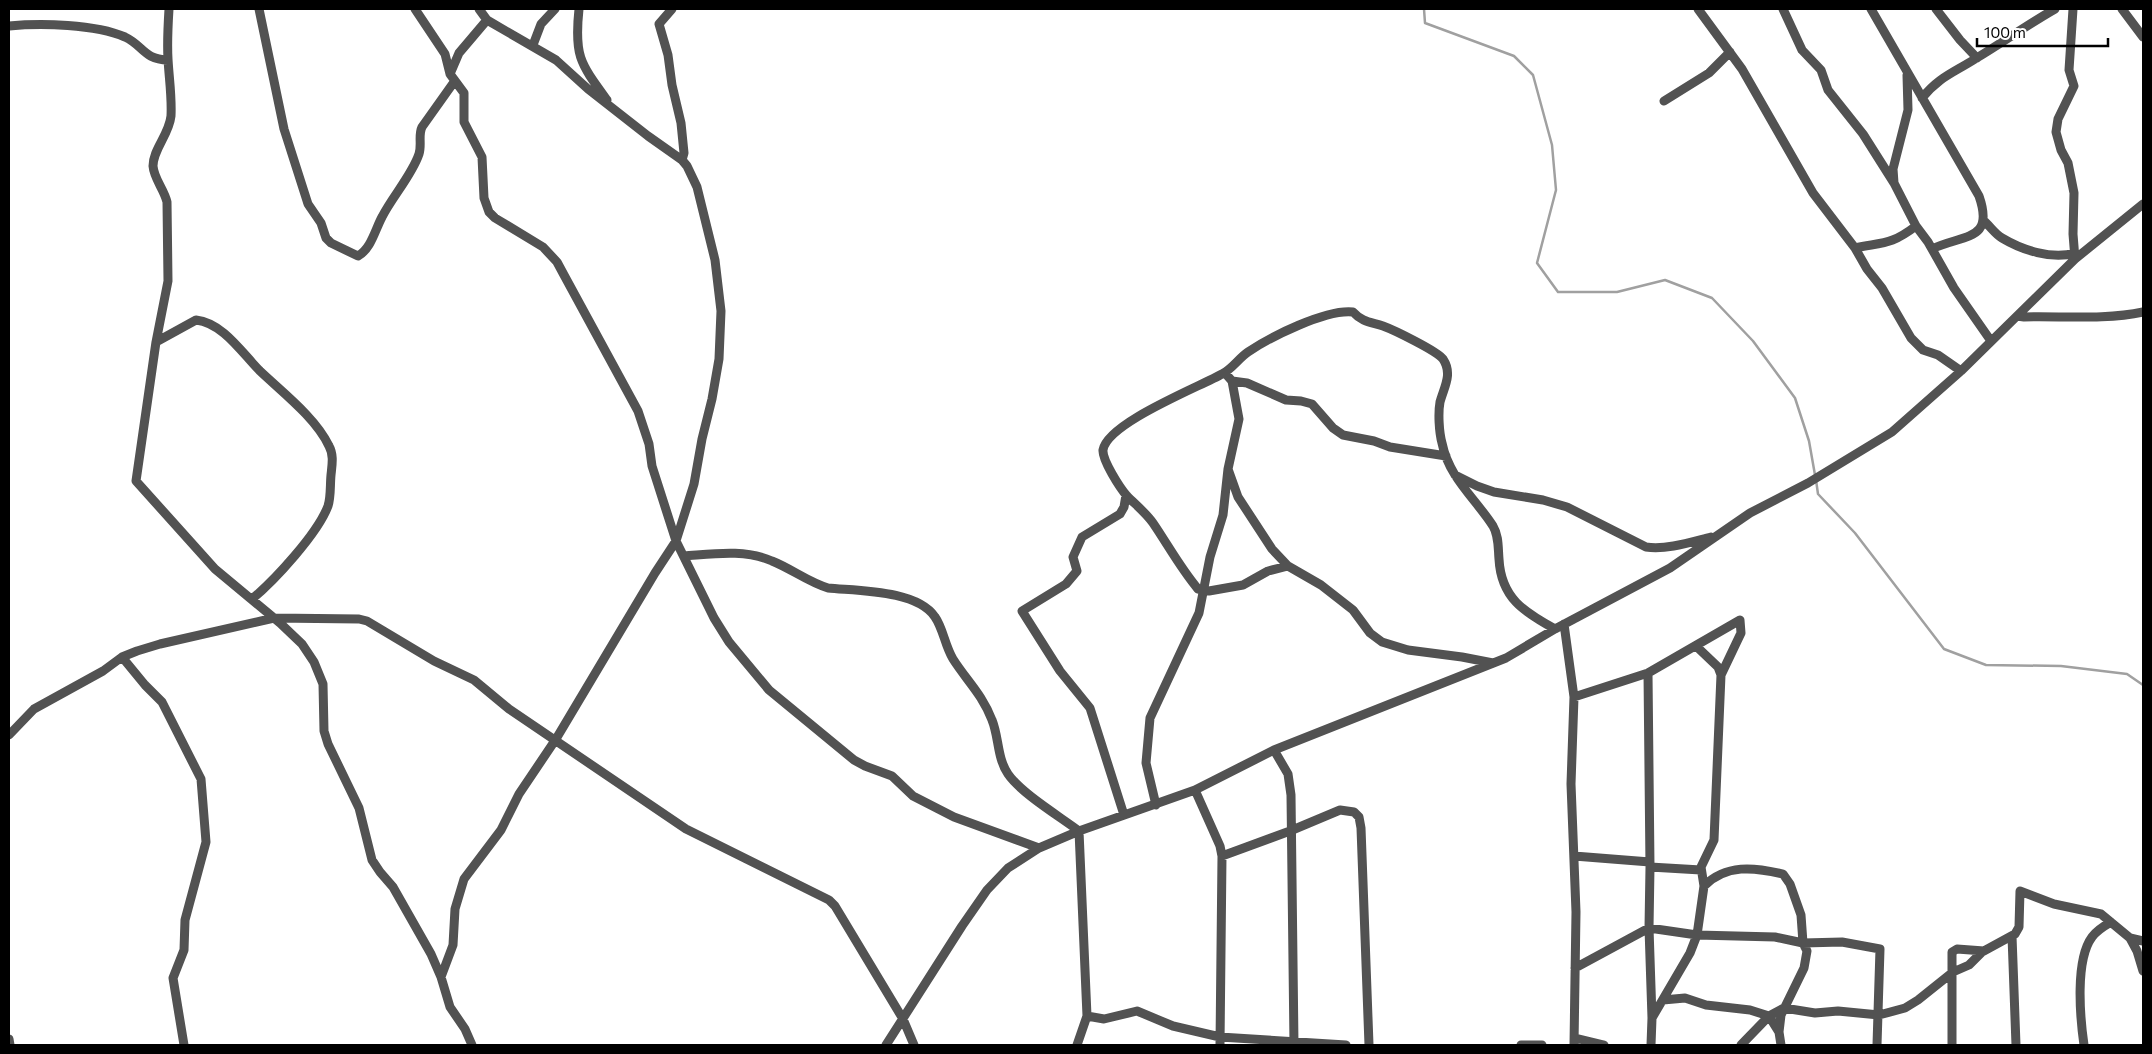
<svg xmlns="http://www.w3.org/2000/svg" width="2152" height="1054" font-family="Commissioner,sans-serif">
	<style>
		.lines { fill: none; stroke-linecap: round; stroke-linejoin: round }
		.stream { stroke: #a0a0a0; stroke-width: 2.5 }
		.minor { stroke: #525252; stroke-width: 9 }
	</style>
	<rect width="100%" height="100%" fill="#fff"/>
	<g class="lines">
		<path class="stream" d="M1424,9l1,14 89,33 19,19 19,70 4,45 -19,73 21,29h59l48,-12 47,18 41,43 42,57 14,43 6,34
			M1816,480l2,14 37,39 89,116 42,16 75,1 66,8 16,11"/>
		<path class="minor" d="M169,9c-1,16 -2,33 -1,50 1,19 4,37 3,57 -2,19 -18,33 -18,50 1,13 11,23 14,36l1,79 -12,61 -20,139 79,88 65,54 22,21 12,18 9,22 1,47 4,13 31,64 13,52 8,12 13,15 38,67 10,23 9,30 15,22 7,16
			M259,9l25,120 24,75 13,19 5,15 5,5 27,13c13,-7 17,-26 24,-39 10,-20 30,-42 37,-63 3,-9 -1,-19 3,-27l32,-45
			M415,9l30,45 5,20 14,19v29l18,35 2,41 5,14 6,6 48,29 14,15 7,13 74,136 11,33 3,22 24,75 38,77 15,24 40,48 85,70 11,6 27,10 21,20 41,21 85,31
			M579,9c-5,47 1,54 28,91
			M672,9l-13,15 9,31 4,30 9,38 3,30 -2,7
			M1698,9l44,60 71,124 42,55 12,21 15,19 29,50 12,12 15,5 23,16
			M1783,9l19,41 19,20 7,20 35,44 31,49
			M1871,9l108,187c16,46 -16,38 -47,53
			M1936,9l24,31 17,18
			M2073,9l-4,61 5,16 -16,33 -2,13 5,18 7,13 6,30 -1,41 2,25
			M2122,9l21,28
			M9,26c32,-3 86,-2 116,11 19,9 18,22 43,23
			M533,45l8,-21 14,-15
			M450,74l9,-21 28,-33
			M1907,75l1,35 -15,59 1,14 22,43
			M1922,98c17,-21 31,-25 53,-39 27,-16 52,-34 80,-50
			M1664,101l45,-28 21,-21
			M1984,221c6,5 11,13 18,17 20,12 50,22 73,15
			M1855,248c29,-6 36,-3 61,-22l12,16 26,46 37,53
			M2017,316l7,1c39,-1 81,3 119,-5
			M156,342l40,-22c27,3 46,33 64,51 22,21 56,47 69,75 5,9 3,19 2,29 -1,10 0,22 -3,31 -10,27 -53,74 -76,93
			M1225,373l7,8 7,38 -11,50 10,28 34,52 16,17 33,19 32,25 17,23 12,9 26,8 54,7 31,6
			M1232,381l15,2 39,17 15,1 11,3 21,24 10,7 31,6 16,6 56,9
			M1455,475l22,11 17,6 49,8 24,7 79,40c21,3 45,-5 65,-10
			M684,556c29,-2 61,-7 88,5 20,8 36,21 56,27 30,3 89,2 107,29 8,11 10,29 18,42 14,22 29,35 39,61 7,17 5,38 16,54 13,19 51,42 71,57l8,185 17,3 33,-8 36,15 47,11 126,8
			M1288,566l-20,5 -25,14 -34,6 -11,-2c-17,-20 -30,-44 -45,-66 -7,-10 -17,-18 -26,-27 -7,-8 -25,-36 -24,-46 4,-27 96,-63 119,-76 10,-5 17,-16 26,-22 22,-15 78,-43 105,-40 9,10 18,10 30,14 11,4 54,25 60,33 10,15 1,28 -3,43 -2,11 -1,30 2,41 7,35 33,55 51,83 6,10 5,22 6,33 2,39 25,53 56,70
			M1564,624l10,73 -3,87 5,128 -2,133
			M122,657l23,28 17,17 39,77 5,63 -21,78 -1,30 -11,28 11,67
			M1648,673l2,194 -1,61 3,90 -1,27
			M1574,697l74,-24 92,-53 1,13 -20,42
			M9,735l25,-26 69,-38 19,-14 15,-6 23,-7 114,-26 85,1 8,2 67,40 40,19 35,29 177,120 143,71 6,6 68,113 11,26
			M1274,750l14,24 3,21 3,250
			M1195,790l25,56 2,10 -2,189
			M1156,805l-10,-42 4,-45 49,-105 11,-56 13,-42 5,-46
			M1124,815l-34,-107 -30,-37 -38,-60 44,-27 11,-13 -4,-14 9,-20 38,-23 4,-7 2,-12
			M1222,856l68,-25 50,-21 14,2 5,5 2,11 8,217
			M1574,856l76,6
			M1650,867l51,3
			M1704,886c22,-22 50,-19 79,-12l7,10 11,31 2,28 4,8 -3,17 -23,47 -2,17 2,13
			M2012,936l4,109
			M2130,938l7,13 6,20
			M1575,968l74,-40 48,7 78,2 28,6 39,-1 38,7 -3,96
			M441,977l12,-32 2,-36 9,-30 37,-49 18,-36 37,-55 99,-166 21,-32 18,-57 8,-45 10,-40 7,-40 2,-48 -6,-51 -18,-73 -10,-21 -5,-6 -34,-24 -60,-47 -32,-29 -69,-40 -8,-11
			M1663,1000l22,-2 21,7 44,5 19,6 10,16
			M1652,1018l38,-65 7,-18 7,-49 -3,-19 13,-27 7,-165 -3,-8 -22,-21
			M1575,1038l29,7
			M9,1039l1,6
			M886,1045l76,-119 25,-36 21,-22 31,-20 40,-17 116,-41 79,-40 232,-92 49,-29 115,-61 80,-55 58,-30 84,-51 69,-61 114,-112 68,-55
			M1077,1045l10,-29
			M1521,1045h21
			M1741,1045l28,-29 15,-8 31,5 23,-2 41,4 26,-7 13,-8 35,-28 16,-7 13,-13 33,-18 4,-7 1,-36 34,13 47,10 29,24 13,3
			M1952,1045v-93l5,-3 27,2
			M2084,1045c-4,-28 -9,-85 8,-108 5,-7 12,-11 19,-15"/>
	</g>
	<rect width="2152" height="1054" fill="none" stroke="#000000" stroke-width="20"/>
	<path d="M1977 38v8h131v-8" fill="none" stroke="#000000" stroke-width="2.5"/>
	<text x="1984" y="38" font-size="15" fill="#000000" stroke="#ffffff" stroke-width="4" paint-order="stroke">100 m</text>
</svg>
